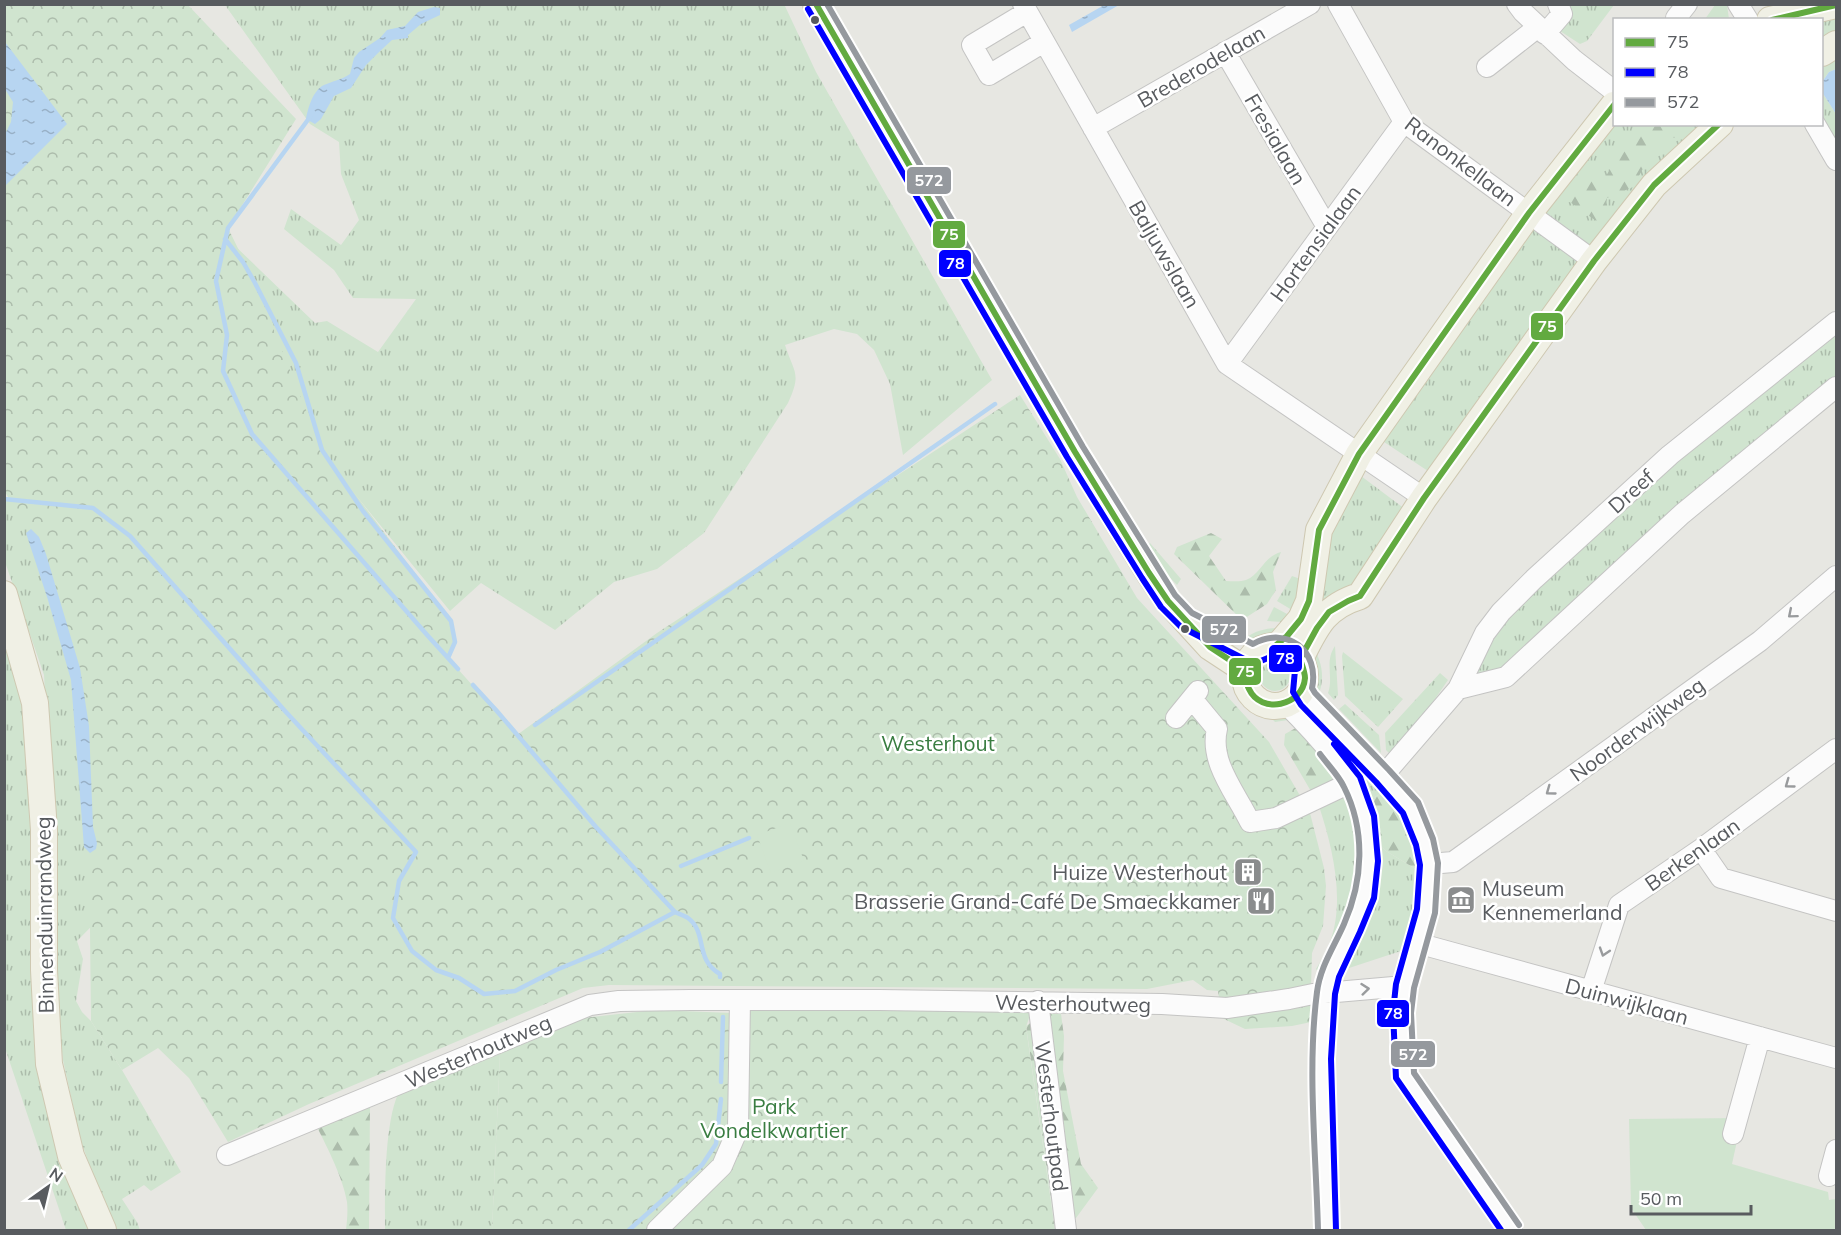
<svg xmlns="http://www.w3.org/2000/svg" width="1841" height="1235" font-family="Mulish,sans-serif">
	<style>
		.grass { fill: url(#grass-tufts) }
		.forest { fill: url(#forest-firs) }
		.park { fill: url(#park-crowns) }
		.garden { fill: #d0e4cf }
		.water { fill: url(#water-ripples) }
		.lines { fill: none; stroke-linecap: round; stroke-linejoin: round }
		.stream { stroke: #b7d5f1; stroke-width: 4.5 }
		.minor-casing { stroke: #c4c4c3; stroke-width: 22 }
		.major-casing { stroke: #cec8b1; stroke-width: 28 }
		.minor { stroke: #fbfbfb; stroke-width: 20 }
		.major { stroke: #f0f0e5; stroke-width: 26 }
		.bus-1-casing { stroke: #fff; stroke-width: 10 }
		.bus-2-casing { stroke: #fff; stroke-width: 10 }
		.bus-3-casing { stroke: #fff; stroke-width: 10 }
		.bus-1 { stroke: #62aa40; stroke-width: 6 }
		.bus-2 { stroke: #00f; stroke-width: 6 }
		.bus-3 { stroke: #95999e; stroke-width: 6 }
		.oneway { stroke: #999b9d }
		.bus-dot { fill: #585b5f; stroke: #fff; stroke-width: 2 }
		.labels { text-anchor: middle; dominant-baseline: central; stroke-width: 5; stroke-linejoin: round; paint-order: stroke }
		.street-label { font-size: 21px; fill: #585b5f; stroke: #fff }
		.park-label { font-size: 21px; fill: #397d41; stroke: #fff }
		.poi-label { font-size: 21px; fill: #585b5f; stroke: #fff; text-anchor: end }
		.line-badge { stroke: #fff; stroke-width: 2 }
		.badge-label { font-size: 16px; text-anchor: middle; font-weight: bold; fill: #fff }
	</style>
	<defs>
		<pattern id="grass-tufts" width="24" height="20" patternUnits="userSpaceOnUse" patternTransform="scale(1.5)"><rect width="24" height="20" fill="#d0e4cf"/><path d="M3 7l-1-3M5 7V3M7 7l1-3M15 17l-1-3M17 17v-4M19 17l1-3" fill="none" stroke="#acbcab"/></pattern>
		<pattern id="forest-firs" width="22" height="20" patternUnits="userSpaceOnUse" patternTransform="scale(1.5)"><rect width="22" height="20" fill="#d0e4cf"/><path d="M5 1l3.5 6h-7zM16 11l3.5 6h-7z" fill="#acbcab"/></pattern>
		<pattern id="park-crowns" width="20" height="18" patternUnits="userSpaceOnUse" patternTransform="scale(1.5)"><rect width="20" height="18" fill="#d0e4cf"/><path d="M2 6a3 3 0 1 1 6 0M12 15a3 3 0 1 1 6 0" fill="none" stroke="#acbcab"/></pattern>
		<pattern id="water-ripples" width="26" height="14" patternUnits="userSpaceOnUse" patternTransform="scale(1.5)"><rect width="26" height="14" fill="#b7d5f1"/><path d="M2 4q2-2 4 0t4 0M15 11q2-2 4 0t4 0" fill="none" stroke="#98b0c6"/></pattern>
	</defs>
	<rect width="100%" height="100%" fill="#e7e7e2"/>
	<path class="grass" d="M784,4l32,68 176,308 -89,75 -13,-71 -16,-34 -17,-16 -23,-5 -49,16c9,28 17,28 3,58l-84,130 -47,36 -43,13 -59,48 -74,-47 -31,28 -122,-150 -105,-110 8,-109 84,81 12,-2 51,31 38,-53 -63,-1 -19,-28 -50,-41 7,-20 50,36 18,-25 -18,-46 -2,-32 -29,-18 -85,-119z
		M1571,5h43l-27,36 -7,3 -23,-15z
		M1715,5h12l2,14h-24z
		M1836,9v23l-14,9v-21z
		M1836,51v18l-7,3 -7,10v-21z
		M1822,92l14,22v25l-14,-22z
		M1614,124l94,1 -115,125 -41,-30 -11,-12z
		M1529,225l53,40 -151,208 -53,-35z
		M1836,328v51l-334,292 -27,8 -4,-5 35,-56 169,-162z
		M1357,473l48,36 -49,74 -34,28 -2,-53z
		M4,499l31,6 256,219 -214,217 6,18 -7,42 6,11 9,9 31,49 59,102 -30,19 -7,-6 -22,14 15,23 3,8h-23l-15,-29 -22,-63 -17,-78 -6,-52 -1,-112 -12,-221 -39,-113z
		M1150,543l31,36 -4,6 -26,-27 -6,-10z
		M1292,576l17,6 -12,31 -20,-12z
		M1274,607l15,8 -6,7 -16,-1z
		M4,627l23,103 5,67 2,120 57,313h-25l-61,-182z
		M1276,628l9,1c-12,11 -27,16 -43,12 10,-9 20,-12 34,-13z
		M1312,646c11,15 14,37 4,53 -7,-16 -6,-36 -4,-53z
		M1335,646l3,49 -4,5 -6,-7c6,-16 -4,-31 7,-47z
		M1343,652l60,47 -25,28 -33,-31 -3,-40z
		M1260 676a15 15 0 1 1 30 0a15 15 0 1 1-30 0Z
		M1228,672l10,6c12,46 34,22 56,41l-19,3c-8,-9 -20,-11 -29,-19 -8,-9 -10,-22 -18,-31z
		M1440,673l8,7 -24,35 -33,40 -5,-5 -1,-17z
		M1345,704l34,31 2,18 -42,-44z
		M1322,723l67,66 -23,13 -47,-73z
		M1339,795l8,1 6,4 11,58 -10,50 -32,68 -6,-7c6,-10 11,-19 15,-30 14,-41 1,-93 -12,-133z
		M1373,839l13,12 38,23 -14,74 -64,21 -5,-2z
		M500,1054l-8,176h-107c0,-36 -1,-104 13,-136z"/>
	<path class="forest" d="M1643,125h37l4,13 -24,-1 -27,50 -26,11 -4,28 -33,-24 -17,5 18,-24 33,-4 14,-22 -2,-24 27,2z
		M1211,533l11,6 -13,17 17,25c6,0 14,1 20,-1 15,-6 17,-23 35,-28l-8,20 3,18 -9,14 -25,16 -68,-66 3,-7z
		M1301,725l37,51 -6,8 -20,9 -28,-48 1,-11z
		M1389,789l25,40 10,45 -38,-23 -13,-12 -7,-37z
		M1043,1014h18l3,22 -1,35 18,93 17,24 -22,30 -22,2 -28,-194z
		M370,1105l-1,125h-23c1,-9 2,-18 1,-28 -4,-24 -19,-53 -30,-75z"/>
	<path class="park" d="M5,5h183l108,114 -68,109 27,55 67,167 129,171 4,21 -7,16 69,77 140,-102 363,-238 40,64 17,38 60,101 132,144 41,71 14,55 2,18 -3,40 -11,27 -1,34 5,34 -24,5 -47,3 -23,-11 -4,-27 -11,-1 -14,-10 -46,9 -538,-4 -26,3 -274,116 -81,38 -39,-64 -31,-30 -36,22 -31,-49 -2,-182 -15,-168 -37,-126 -32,-53z
		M743,1006l289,3 -6,18 29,203h-563l8,-176 65,-34 90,-10 77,3z"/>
	<path class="garden" d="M790,823l14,38 -33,12 -14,-38z
		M1742,1118l-10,46 96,28 1,8 7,-1v31h-190l-15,-22 -2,-89z"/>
	<path class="water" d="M1106,4l13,1 -47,27 -3,-7z
		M434,7l6,1v7l-19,9 -13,11v3l-16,2 -14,13 -12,12 -15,23 -17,8 -13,23 -6,5 -9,-5c2,-11 7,-29 18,-34 9,-4 17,-5 26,-11l4,-16 5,-6 21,-14 7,-8 18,-4 13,-14z
		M5,42l62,82 -62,62v-52l6,-12 2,-20 -8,-13z
		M1836,69v45l-14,-22v-10l7,-10z
		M31,529l8,8 7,17 34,114 9,58 4,101 4,16 -1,6 -6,4 -6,-6 -13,-167 -23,-80 -22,-67z"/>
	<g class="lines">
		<path class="stream" d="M310,117l-82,111 -12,53 11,54 -4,36 29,63 176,202 30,33
			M225,239l18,23 12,21 41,80 26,87 41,61 88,110 4,21 -7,16
			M4,499l89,9 37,28 155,175 131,141 -17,29 -6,37 19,33 24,19 23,8 25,16 31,-3 41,-21 44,-18 75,-40
			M473,685l23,25 100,117 79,85c4,2 10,4 13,6 20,15 6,41 32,56v3
			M535,725l460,-321
			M681,866l68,-28
			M721,1082l2,-65
			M629,1230l73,-65 14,-21 5,-45"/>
		<g class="minor-casing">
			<path id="minor" d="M1023,4l204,360 197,134
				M1338,4l66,118 190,139
				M1517,4l6,8 51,48 40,31
				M1738,4l10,16
				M1027,12l-55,33 17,30 55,-33
				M1676,18l11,-14
				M1545,34l17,-20 -4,-10
				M1225,52l102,175
				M1487,67l51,-40
				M1815,124l21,36
				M1093,128l217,-124
				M1227,364l177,-242
				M1458,689l48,-12 176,-163 154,-127
				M1302,690l20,25 61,61 28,32 14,34 4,22 -3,47 -21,75 -3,27 3,63 107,154
				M1193,700l24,29c-8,33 19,64 33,93l26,-4 76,-36
				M1286,704c23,23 47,49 65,76 18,28 23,84 14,116 -10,33 -35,62 -39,97 -10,78 -2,159 1,237
				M1176,718l22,-27
				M1383,776l75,-87 27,-56 16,-21 33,-33 136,-124 166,-133
				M1701,849l20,29 115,33
				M1429,864l24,-2 307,-221 76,-65
				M1417,943l419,115
				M1591,991l28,-86 82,-56 135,-100
				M1038,1001l28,229
				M1733,1134l27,-97
				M227,1155l363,-150 29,-4 72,-1h189l282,4 65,4 62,-9 24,-5 92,-8
				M1829,1176l7,-26
				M657,1230l65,-64 16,-37 2,-129"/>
		</g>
		<g class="major-casing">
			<path id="major" d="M816,4l259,448 74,121 19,28 42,46 35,23
				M1770,20l66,-15
				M1822,53l14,-9
				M4,594l31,109 9,127v140l5,94 22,92 32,74
				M1245 676a30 30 0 1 1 60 0a30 30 0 1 1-60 0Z
				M1278,646l23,-27 8,-18 10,-71 40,-76 170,-241 85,-108
				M1300,659c16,-32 24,-52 60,-63l64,-98 170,-237 60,-76 66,-61"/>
		</g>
		<use href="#minor" class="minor"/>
		<use href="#major" class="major"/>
		<g class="bus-1-casing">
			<path id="bus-1" d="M816,4l259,448 74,121 19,28 42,46 35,23c1,6 1,14 4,19 12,26 54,17 56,-11 0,-6 -3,-13 -5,-19l17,-31 12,-16 19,-11 12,-5 64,-98 170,-237 60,-76 65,-61
				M1772,20l64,-15
				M1275,646l12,-10 14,-17 8,-18 10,-71 40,-76 170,-241 85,-108"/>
		</g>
		<g class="bus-2-casing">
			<path id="bus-2" d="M808,9l259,448 75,121 19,29 20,20 69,35 6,1 19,-8 13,4 7,11 -2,22 8,13 75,77 27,31 13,32 4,20 -3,44 -21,75 -3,28 3,66 105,152
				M1334,744l26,33 14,39 4,45 -4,37 -14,34 -21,45 -4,17 -4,65 5,171"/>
		</g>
		<g class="bus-3-casing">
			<path id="bus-3" d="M827,4l256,443 92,148 17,18 61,31c34,-19 67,7 59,44l3,5 74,77 29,32 15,37 5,24 -3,50 -21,75 -3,25 3,60 105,152
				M1318,1230c-2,-77 -11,-162 -1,-238 3,-25 17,-45 27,-68 19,-43 22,-93 0,-137 -5,-11 -16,-22 -24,-33"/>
		</g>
		<use href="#bus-1" class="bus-1"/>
		<use href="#bus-2" class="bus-2"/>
		<use href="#bus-3" class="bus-3"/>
	</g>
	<defs><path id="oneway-chevron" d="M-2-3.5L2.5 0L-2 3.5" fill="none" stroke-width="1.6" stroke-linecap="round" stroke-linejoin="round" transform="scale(1.5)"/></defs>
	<g class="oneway">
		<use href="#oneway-chevron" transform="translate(1792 614) rotate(140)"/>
		<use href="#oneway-chevron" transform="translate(1789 784) rotate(144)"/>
		<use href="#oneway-chevron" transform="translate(1550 791) rotate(144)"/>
		<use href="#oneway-chevron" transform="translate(1604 952) rotate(108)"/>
		<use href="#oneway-chevron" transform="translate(1365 989) rotate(-6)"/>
	</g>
	<defs>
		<g id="building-square" transform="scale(1.5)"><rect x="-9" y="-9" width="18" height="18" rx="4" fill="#8a8c8d" stroke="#fff"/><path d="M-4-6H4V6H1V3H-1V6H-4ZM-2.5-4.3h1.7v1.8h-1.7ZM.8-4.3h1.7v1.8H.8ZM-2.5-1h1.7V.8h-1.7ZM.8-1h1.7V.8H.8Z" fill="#fff"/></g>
		<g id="museum-square" transform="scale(1.5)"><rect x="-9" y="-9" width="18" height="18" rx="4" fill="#8a8c8d" stroke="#fff"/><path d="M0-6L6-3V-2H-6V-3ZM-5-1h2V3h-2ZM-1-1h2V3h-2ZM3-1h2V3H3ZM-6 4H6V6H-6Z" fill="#fff"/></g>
		<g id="restaurant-square" transform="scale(1.5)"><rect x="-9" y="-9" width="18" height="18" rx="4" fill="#8a8c8d" stroke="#fff"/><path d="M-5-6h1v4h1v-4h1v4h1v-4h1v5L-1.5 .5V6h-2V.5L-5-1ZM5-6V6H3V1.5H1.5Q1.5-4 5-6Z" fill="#fff"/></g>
	</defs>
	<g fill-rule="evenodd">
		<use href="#building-square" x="1248" y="872"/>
		<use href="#museum-square" x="1461" y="900"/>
		<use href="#restaurant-square" x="1261" y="901"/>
	</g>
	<g class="bus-dot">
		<circle cx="815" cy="20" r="5"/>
		<circle cx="1185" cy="629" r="5"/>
	</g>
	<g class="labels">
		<g class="street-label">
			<text transform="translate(1201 66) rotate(-30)">Brederodelaan</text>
			<text transform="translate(1276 139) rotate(60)">Fresialaan</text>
			<text transform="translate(1461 161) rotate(37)">Ranonkellaan</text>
			<text transform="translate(1315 243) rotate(-54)">Hortensialaan</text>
			<text transform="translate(1165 254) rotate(60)">Baljuwslaan</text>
			<text transform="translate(1631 491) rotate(-42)">Dreef</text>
			<text transform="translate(1637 729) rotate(-36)">Noorderwijkweg</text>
			<text transform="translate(1692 854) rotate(-35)">Berkenlaan</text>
			<text transform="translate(44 915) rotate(-91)">Binnenduinrandweg</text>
			<text transform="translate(1627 1001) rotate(15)">Duinwijklaan</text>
			<text transform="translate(1073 1003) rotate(1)">Westerhoutweg</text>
			<text transform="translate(478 1051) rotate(-23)">Westerhoutweg</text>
			<text transform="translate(1052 1116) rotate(83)">Westerhoutpad</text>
		</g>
		<g class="park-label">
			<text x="938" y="743">Westerhout</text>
			<text x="774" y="1106">Park<tspan x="774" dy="24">Vondelkwartier</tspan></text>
		</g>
		<g class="poi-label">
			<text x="1227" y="872">Huize Westerhout</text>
			<text x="1482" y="888" text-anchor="start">Museum<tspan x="1482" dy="24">Kennemerland</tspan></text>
			<text x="1240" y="901">Brasserie Grand-Café De Smaeckkamer</text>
		</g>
	</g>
	<g class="line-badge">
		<rect x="906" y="166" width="46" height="29" rx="6" fill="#95999e"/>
		<rect x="932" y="220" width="34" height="29" rx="6" fill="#62aa40"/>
		<rect x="938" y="249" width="34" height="29" rx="6" fill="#00f"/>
		<rect x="1530" y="312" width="34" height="29" rx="6" fill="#62aa40"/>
		<rect x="1201" y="615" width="46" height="29" rx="6" fill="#95999e"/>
		<rect x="1268" y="644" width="35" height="29" rx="6" fill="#00f"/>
		<rect x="1228" y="657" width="34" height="29" rx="6" fill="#62aa40"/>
		<rect x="1376" y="999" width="34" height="29" rx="6" fill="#00f"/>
		<rect x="1390" y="1040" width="46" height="28" rx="6" fill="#95999e"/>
	</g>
	<g class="badge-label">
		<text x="929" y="186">572</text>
		<text x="949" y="240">75</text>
		<text x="955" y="269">78</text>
		<text x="1547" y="332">75</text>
		<text x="1224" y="635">572</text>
		<text x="1285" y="664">78</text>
		<text x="1245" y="677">75</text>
		<text x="1393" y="1019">78</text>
		<text x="1413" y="1060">572</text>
	</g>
	<rect width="1841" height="1235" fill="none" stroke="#585b5f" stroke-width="12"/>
	<rect x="1613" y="18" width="210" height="108" fill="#ffffff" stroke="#bcbdbf" stroke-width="1.5"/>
	<rect x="1625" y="38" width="30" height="9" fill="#62aa40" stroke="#bcbdbf" stroke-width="1.5"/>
	<text x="1667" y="48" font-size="18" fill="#585b5f">75</text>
	<rect x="1625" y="68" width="30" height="9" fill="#0000ff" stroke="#bcbdbf" stroke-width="1.5"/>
	<text x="1667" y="78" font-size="18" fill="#585b5f">78</text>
	<rect x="1625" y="98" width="30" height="9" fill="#95999e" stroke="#bcbdbf" stroke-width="1.5"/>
	<text x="1667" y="108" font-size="18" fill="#585b5f">572</text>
	<g transform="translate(48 1187) rotate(34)" stroke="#ffffff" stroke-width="4.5" paint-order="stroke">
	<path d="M0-4.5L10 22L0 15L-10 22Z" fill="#585b5f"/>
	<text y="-9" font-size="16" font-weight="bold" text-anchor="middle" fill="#585b5f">N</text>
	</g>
	<path d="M1631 1205v9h120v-9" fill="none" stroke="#585b5f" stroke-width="3"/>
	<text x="1640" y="1205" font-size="18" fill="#585b5f" stroke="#ffffff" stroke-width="4.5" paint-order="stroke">50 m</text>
</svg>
